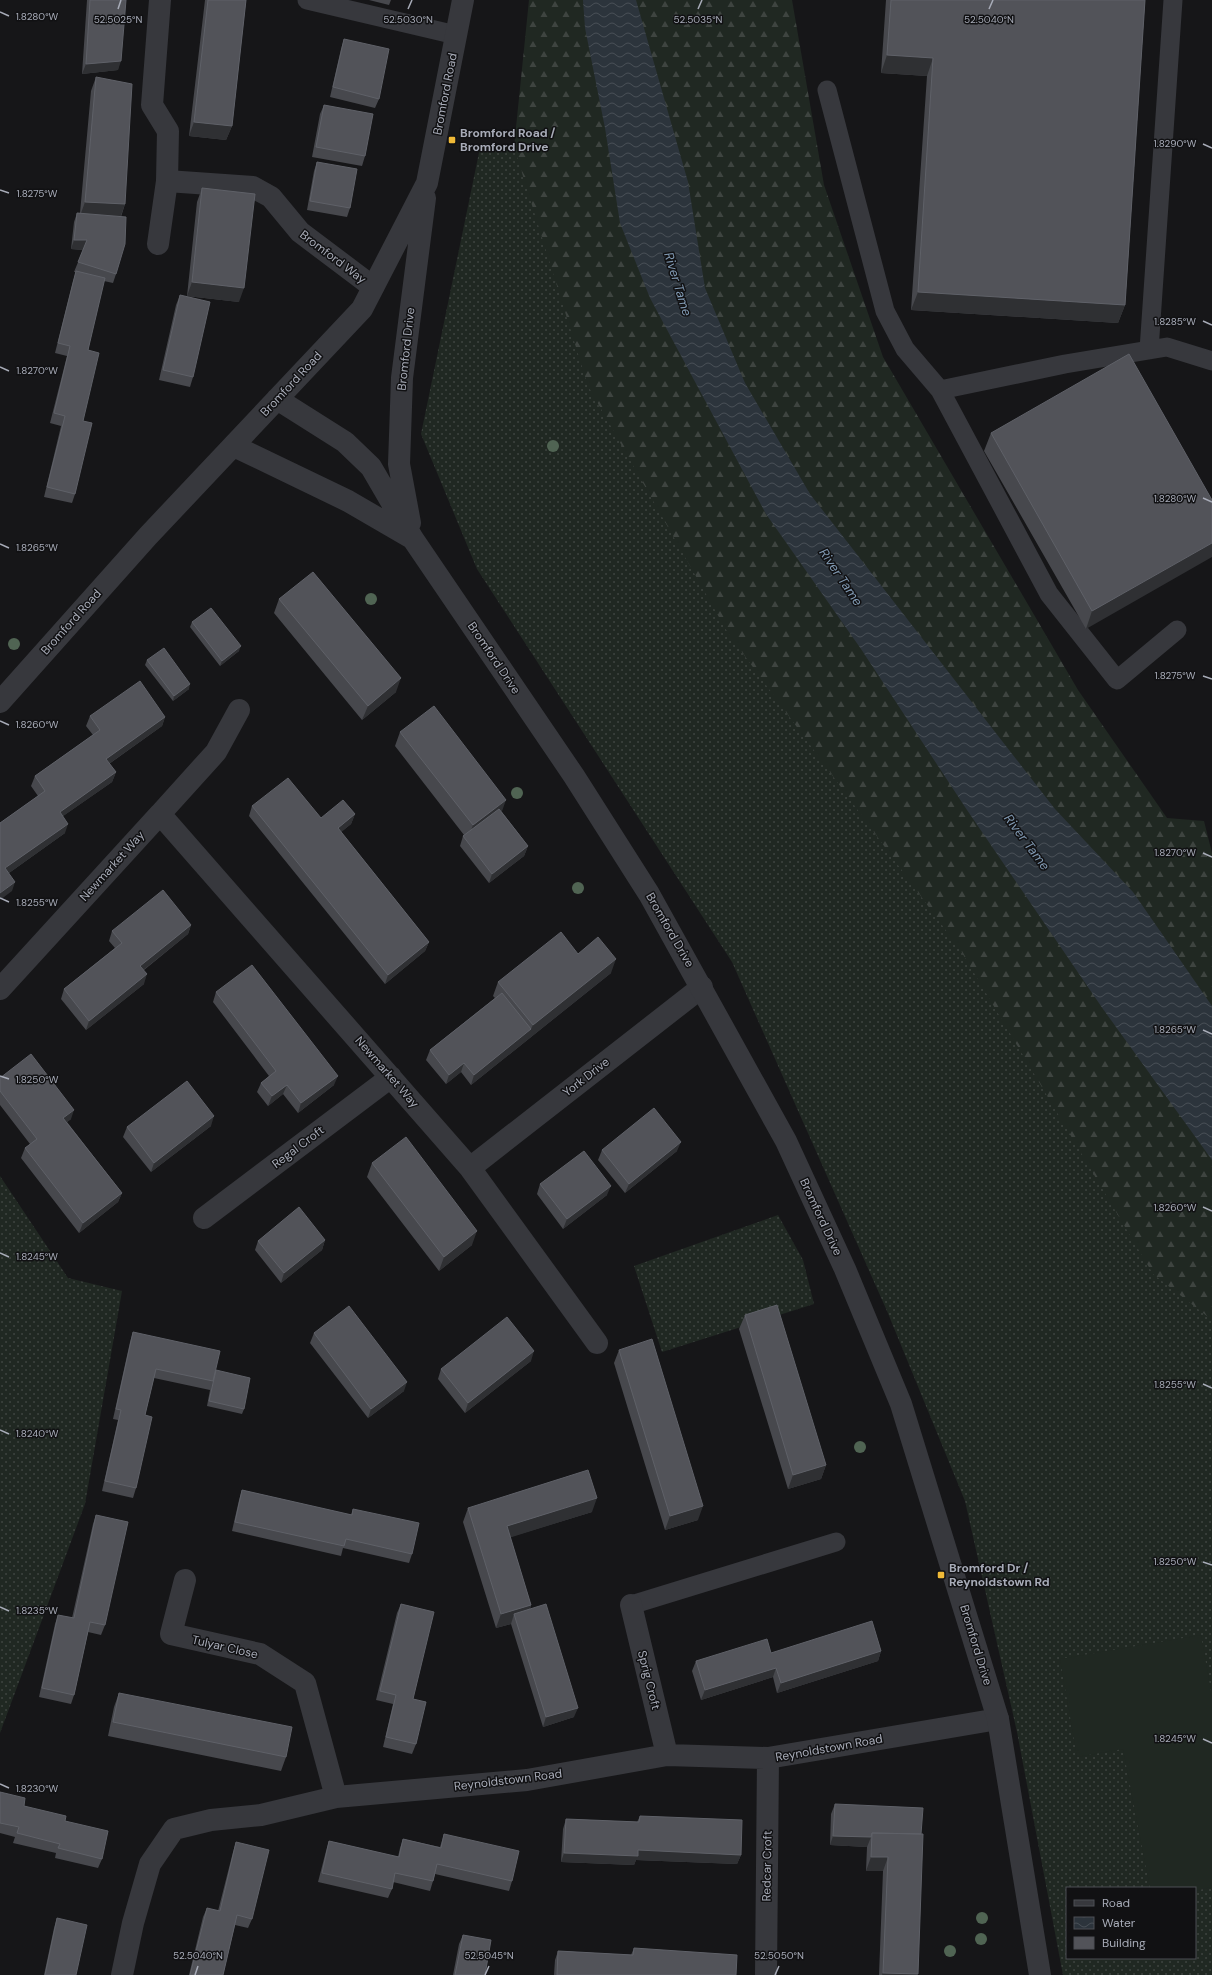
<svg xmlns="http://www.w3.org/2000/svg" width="1212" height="1975" font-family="'DM Sans',sans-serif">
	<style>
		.grass { fill: url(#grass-dots); fill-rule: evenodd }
		.forest { fill: url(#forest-firs) }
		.garden { fill: #202822 }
		.water { fill: url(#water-waves) }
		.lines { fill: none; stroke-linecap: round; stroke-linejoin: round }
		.service { stroke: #37383d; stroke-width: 19 }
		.minor { stroke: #37383d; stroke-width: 22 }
		.tertiary { stroke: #37383d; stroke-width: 22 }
		.tree { fill: #506453 }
		.wall { fill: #47484d }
		.shaded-wall { fill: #2f3033 }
		.building { fill: #525359; stroke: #5f6168 }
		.ticks { fill: none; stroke: #a8acb8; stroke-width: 1.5 }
		.poi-dot { fill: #efb937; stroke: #111113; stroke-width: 1.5 }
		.labels { text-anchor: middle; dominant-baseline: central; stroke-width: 3; stroke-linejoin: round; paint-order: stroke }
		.street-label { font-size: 12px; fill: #a8acb8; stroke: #111113 }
		.poi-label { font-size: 12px; font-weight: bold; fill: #a8acb8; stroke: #111113; text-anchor: start }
		.water-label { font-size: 13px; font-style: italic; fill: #8099b2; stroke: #111113 }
		.ticks-label { font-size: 10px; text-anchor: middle; fill: #a8acb8; stroke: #111113; stroke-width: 3; stroke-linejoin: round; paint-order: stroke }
	</style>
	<defs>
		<pattern id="grass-dots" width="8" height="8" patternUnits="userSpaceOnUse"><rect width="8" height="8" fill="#202822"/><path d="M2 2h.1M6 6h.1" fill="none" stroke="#3e4440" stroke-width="1.8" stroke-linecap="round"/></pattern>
		<pattern id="forest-firs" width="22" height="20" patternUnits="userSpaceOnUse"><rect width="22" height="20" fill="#202822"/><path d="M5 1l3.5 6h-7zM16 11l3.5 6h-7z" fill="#3e4440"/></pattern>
		<pattern id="water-waves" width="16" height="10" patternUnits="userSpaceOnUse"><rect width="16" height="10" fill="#2c343c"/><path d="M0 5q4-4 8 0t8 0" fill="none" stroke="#484f56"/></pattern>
	</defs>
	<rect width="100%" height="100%" fill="#161618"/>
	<path class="grass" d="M481,143l33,4 698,1013v815h-149l-46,-243 -52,-231 -78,-190 -155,-349 -255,-393 -56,-135zM1067,1888h128v70h-128z
		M0,1176l68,102 54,13 -37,213 -85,229z
		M778,1215l25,45 11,44 -152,48 -28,-86z"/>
	<path class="forest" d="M529,0h263l32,185 59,172 195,333 89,128 37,3 8,32v467l-59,-46 -192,-323 -233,-318 -140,-247 -74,-239z"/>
	<path class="garden" d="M1201,1635l11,62v190l-17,4v-3h-45l-27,-139 -46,8 -17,-98z"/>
	<path class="water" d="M583,0h53l52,182 17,106 40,95 65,111 245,315 78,83 79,114v154l-109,-151 -136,-199 -106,-161 -95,-135 -116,-216 -30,-75 -15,-95 -20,-100z"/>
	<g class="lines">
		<path class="service" d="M307,0l149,35
			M827,90l58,221 20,38 35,41
			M1149,350l24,-350
			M1177,630l-60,50 -68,-86 -109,-204 125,-26 102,-17 45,14
			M631,1605l205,-63"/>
		<path class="minor" d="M167,181l86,6 18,10 29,35 73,55
			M158,244l9,-63 1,-50 -16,-26 8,-105
			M160,814l56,-62 23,-42
			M0,989l160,-175 310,354 127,175
			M470,1168l232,-181
			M204,1218l187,-141
			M185,1580l-14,54 89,20 45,29 31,114
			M631,1605l36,150
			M122,1975l11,-52 17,-59 24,-35 37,-9 50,-5 75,-18 191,-17 140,-25 101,3 230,-39
			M766,1975l2,-217"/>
		<path class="tertiary" d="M277,399l68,43 26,25 42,72 161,237 75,118 137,247 59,128 56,135 97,315 42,256
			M234,446l114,55 62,36
			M410,523l-11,-59 3,-86 23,-180
			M0,702l148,-166 214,-227 65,-126 36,-183"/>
	</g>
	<g class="tree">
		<circle cx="553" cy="446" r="6"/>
		<circle cx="371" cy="599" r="6"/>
		<circle cx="14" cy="644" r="6"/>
		<circle cx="517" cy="793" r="6"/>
		<circle cx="578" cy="888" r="6"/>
		<circle cx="860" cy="1447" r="6"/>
		<circle cx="982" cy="1918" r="6"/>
		<circle cx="981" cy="1939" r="6"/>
		<circle cx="950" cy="1951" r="6"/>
	</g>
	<path class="wall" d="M87,0h39l-8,70 -36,4z
		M205,0h41l-14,126 -6,14 -37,-4z
		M369,0h22l-2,5z
		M886,0h259l-20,305 -7,18 -207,-13 16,-234 -46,-3z
		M344,39l35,60 -4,9 -45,-11 11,-48z
		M96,77l29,127 -4,13 -5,57 -3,9 -9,-2 -16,69 -5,71 -8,73 -3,9 -28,-6 17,-71 -11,-3 17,-67 -12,-3 18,-72 3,-9h-2l9,-22 -12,-1 3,-27 3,-9h3l11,-122z
		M324,105l41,51 -3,10 -50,-9 8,-43z
		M317,162l33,46 -3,9 -40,-7 7,-39z
		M202,188l37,114 -52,-6 10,-94z
		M180,295l13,82 -3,10 -31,-7 17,-75z
		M991,433l221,67 -126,129 -102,-178z
		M279,599l117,93 -34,28 -88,-107z
		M192,622l47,29 -19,15 -30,-39z
		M147,660l42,29 -16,12 -28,-36z
		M90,716l75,1 -3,9 -53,38 7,8 -4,10 -49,34 2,17 -56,40 3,18 -12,-68 38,-27 -7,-10 4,-10 58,-41 -7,-9z
		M400,732l102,80 26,34 -4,10 -35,27 -29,-37 3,-10 1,-1 -69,-89z
		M252,806l69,12 34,-4 -4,10 -10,8 88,110 -4,9 -40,33 -136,-168z
		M191,925l-3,9 -44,36v14l-58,46 -25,-31 3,-10 51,-41 -6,-7 3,-10z
		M578,954l33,19 -140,112 -10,-13 -15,12 -20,-24 4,-10 65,-52 -2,-2 5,-14z
		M216,992l118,93 -36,28 -15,-19 -15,12 -11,-14 4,-9 8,-7 -56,-74z
		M0,1078l71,41 -4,3 55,71 -4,9 -39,31 -58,-75 4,-10 5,-4 -30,-39z
		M211,1126l-60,46 -28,-35 4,-10z
		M602,1150l75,1 -52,42 -27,-33z
		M372,1163l100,82 -33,26 -72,-94z
		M540,1184l67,11 -44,34 -26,-35z
		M325,1240l-3,10 -41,33 -26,-33 3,-9z
		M745,1315l81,150 -5,14 -33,10 -49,-160z
		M133,1332l83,39 28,38 -2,5 -35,-8 3,-16 -56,-12 -9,37 -9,73 -3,10 -31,-7 16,-71 -5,-1 17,-77z
		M314,1333l90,58 -36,27 -58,-75z
		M619,1350l79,170 -33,10 -51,-167z
		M531,1361l-66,52 -27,-34 3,-10z
		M242,1490l109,25 2,-6 59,45 -3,9 -66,-15 -2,8 -109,-25 7,-31z
		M468,1508l124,4 -82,25 21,68 -1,4 44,108 -31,10 -32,-103 -15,4 -33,-106z
		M96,1515l9,110 -4,10 -13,-3 -14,63 -3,9 -32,-7 16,-73 3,-9 14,3 21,-94z
		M401,1604l15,140 -4,10 -29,-7 10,-43 -17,-4 21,-87z
		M881,1651l-3,10 -101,32 -4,-16 -72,23 -9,-29 4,-10z
		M119,1693l167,64 -5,14 -173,-35 6,-29z
		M0,1792l24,14 41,15 37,38 -4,9 -43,-10 1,-5 -43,-10 2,-6 -15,-4z
		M835,1804l86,30 -4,141h-38l4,-104h-17l1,-24 -37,-2 1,-31z
		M640,1816l101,39 -4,9 -101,-4 -2,5 -73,-3 2,-33 3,-10 71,3z
		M444,1834l68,47 -3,10 -74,-17 -2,7 -3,10 -37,-9 -1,7 -4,9 -70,-16 8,-31 3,-10 69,16 2,-9 3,-9 37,8z
		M236,1842l16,77 -4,9 -13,-3 -12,50h-34l14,-58 4,-9 11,3 15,-59z
		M57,1918l19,57h-32l10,-47z
		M463,1935l22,40h-32l6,-31z
		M634,1948l102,27h-182l1,-15 3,-9 73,4z"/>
	<path class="shaded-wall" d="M887,55l46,3 -6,18 -46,-3z
		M121,61l-3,9 -36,4 4,-10z
		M194,122l38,4 -6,14 -37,-4z
		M85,202l40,2 -5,14 -40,-2z
		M74,240h13l-4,10 -12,-1z
		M192,282l52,6 -5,14 -52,-6z
		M918,292l207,13 -7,18 -207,-13z
		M1212,543v14l-126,72 6,-18z
		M241,646l-2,5 -19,15 2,-5z
		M401,678l-5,14 -34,28 6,-14z
		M190,684l-1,5 -16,12 1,-5z
		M165,717l-3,9 -59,42 3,-9z
		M116,772l-4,10 -56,39 4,-9z
		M506,800l-5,14 -33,25 5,-14z
		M355,814l-4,10 -17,14 4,-10z
		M68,824l-3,9 -63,45 3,-10z
		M528,846l-4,10 -35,27 3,-9z
		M15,882l-3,9 -12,9v-7z
		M191,925l-3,9 -51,41 3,-9z
		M429,942l-4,9 -40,33 3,-9z
		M616,959l-5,14 -140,112 3,-10 57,-46 2,-4z
		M147,974l-3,10 -58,46 3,-9z
		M464,1063l-3,9 -15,12 3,-9z
		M338,1076l-4,9 -36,28 3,-10z
		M287,1085l-4,9 -15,12 4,-10z
		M74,1110l-3,9 -11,8 3,-9z
		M214,1116l-3,10 -60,46 3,-9z
		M681,1142l-4,9 -52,42 4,-9z
		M611,1186l-4,9 -44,34 4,-10z
		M122,1193l-4,9 -39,31 4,-10z
		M477,1231l-5,14 -33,26 5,-14z
		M325,1240l-3,10 -41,33 3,-10z
		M534,1351l-3,10 -66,52 3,-10z
		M407,1382l-3,9 -36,27 3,-9z
		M826,1465l-5,14 -33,10 5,-14z
		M597,1498l-5,14 -90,28 5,-14z
		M703,1506l-5,14 -33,10 5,-14z
		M531,1605l-5,14 -12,-5 -3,10 -15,4 5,-14z
		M881,1651l-3,10 -101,32 4,-10z
		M776,1668l-3,9 -72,23 4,-10z
		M578,1708l-4,9 -31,10 3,-10z
		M833,1836l38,1 -4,10 -37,-2z
		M638,1850l103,5 -4,9 -101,-4 -2,5 -73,-3 3,-9z
		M871,1857h17l-5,14h-17z
		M883,1973l35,1 -1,1h-35z"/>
	<path class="building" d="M90,0h36l-5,61 -35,3z
		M208,0h38l-14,126 -38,-4z
		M891,0h254l-20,305 -207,-13 15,-234 -46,-3z
		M344,39l45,10 -10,50 -46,-12z
		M96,77l36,7 -7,120 -40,-2z
		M324,105l49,9 -8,42 -49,-9z
		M317,162l40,7 -7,39 -40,-7z
		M202,188l53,6 -11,94 -52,-6z
		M77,213l49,4 -1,27 -9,30 -38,-12 9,-22h-13z
		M76,271l29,7 -17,72 11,3 -16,68 9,2 -17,71 -28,-7 18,-71 -11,-3 16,-67 -12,-3z
		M180,295l30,7 -17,75 -30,-7z
		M1129,354l83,146v43l-120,68 -101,-178z
		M313,572l88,106 -33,28 -89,-107z
		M211,608l30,38 -19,15 -30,-39z
		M164,648l26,36 -16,12 -27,-36z
		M140,681l25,36 -59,42 10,13 -56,40 8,12 -63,44 10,14 -15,11v-70l45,-32 -10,-15 65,-46 -10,-14z
		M434,706l72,94 -33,25 -73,-93z
		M288,778l33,40 22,-18 12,14 -17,14 91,114 -41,33 -136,-169z
		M499,809l29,37 -36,28 -29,-38z
		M163,890l28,35 -51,41 7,8 -58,47 -25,-32 58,-46 -10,-12z
		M561,932l17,22 20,-17 18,22 -83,66 -35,-43z
		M252,965l86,111 -37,27 -14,-18 -15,11 -11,-13 15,-12 -60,-79z
		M502,993l29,36 -57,46 -10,-12 -15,12 -19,-25z
		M31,1054l43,56 -11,8 59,75 -39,30 -58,-75 12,-9 -37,-48v-13z
		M187,1081l27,35 -60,47 -27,-36z
		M654,1108l27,34 -52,42 -27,-34z
		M406,1137l71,94 -33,26 -72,-94z
		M584,1151l27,35 -44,33 -27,-35z
		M299,1207l26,33 -41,33 -26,-32z
		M777,1305l49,160 -33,10 -48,-160z
		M349,1306l58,76 -36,27 -57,-76z
		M507,1317l27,34 -66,52 -27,-34z
		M133,1332l87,19 -7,30 -57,-12 -11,46 7,2 -16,71 -31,-7 16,-71 -5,-1z
		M652,1339l51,167 -33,10 -51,-166z
		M216,1370l34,8 -6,31 -35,-8z
		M588,1470l9,28 -90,28 24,79 -30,9 -33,-106z
		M242,1490l110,25 1,-6 66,14 -7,31 -66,-15 -2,7 -109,-24z
		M96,1515l32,7 -23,103 -15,-3 -16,73 -32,-7 16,-73 16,3z
		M401,1604l33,8 -21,87 13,3 -10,42 -30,-7 10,-42 -16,-4z
		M546,1604l32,104 -32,9 -32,-103z
		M872,1621l9,30 -100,32 -5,-15 -71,22 -9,-29 71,-22 4,14z
		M119,1693l173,34 -6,30 -173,-35z
		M0,1792l25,6 -1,8 42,10 -1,5 43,10 -6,28 -44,-11 2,-4 -43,-11 2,-6 -19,-4z
		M835,1804l88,4 -2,26 -49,-1 -1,4 -38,-1z
		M640,1816l102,4 -1,35 -103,-5v6l-74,-3 2,-34 73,3z
		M872,1833l51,1 -5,140 -35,-1 5,-116h-17z
		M444,1834l75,17 -7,30 -75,-17 -4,17 -38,-8 -3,16 -70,-16 7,-32 70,16 4,-18 38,9z
		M236,1842l33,8 -17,69 -15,-4 -14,60h-33l17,-67 13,3z
		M57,1918l30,7 -11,50h-31z
		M463,1935l28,5 -6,35h-30z
		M634,1948l103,7 -1,20h-179l1,-24 75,4z"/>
	<path class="ticks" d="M118,9l3,-9M408,9l4,-9M698,9l4,-9M989,9l4,-9M0,12l9,4M1203,144l9,4M0,190l9,3M1203,321l9,4M0,367l9,4M1203,498l9,4M0,544l9,4M1203,676l9,3M0,721l9,4M1203,853l9,4M0,898l9,4M1203,1030l9,4M0,1076l9,3M1203,1207l9,4M0,1253l9,4M1203,1384l9,4M0,1430l9,4M1203,1562l9,3M0,1607l9,4M1203,1739l9,4M0,1784l9,4M195,1975l3,-9M485,1975l4,-9M775,1975l4,-9"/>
	<g class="poi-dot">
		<rect x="448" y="136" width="8" height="8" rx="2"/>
		<rect x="937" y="1571" width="8" height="8" rx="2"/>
	</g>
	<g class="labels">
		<g class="street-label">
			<text transform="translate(445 94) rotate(-79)">Bromford Road</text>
			<text transform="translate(333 257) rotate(37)">Bromford Way</text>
			<text transform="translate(406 349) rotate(-84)">Bromford Drive</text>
			<text transform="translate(291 384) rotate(-47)">Bromford Road</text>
			<text transform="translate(71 622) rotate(-48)">Bromford Road</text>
			<text transform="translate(494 658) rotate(56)">Bromford Drive</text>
			<text transform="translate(112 866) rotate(-48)">Newmarket Way</text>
			<text transform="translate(670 930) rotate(60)">Bromford Drive</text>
			<text transform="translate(387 1072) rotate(49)">Newmarket Way</text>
			<text transform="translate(586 1077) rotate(-38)">York Drive</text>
			<text transform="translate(298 1147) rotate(-37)">Regal Croft</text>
			<text transform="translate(821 1217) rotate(65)">Bromford Drive</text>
			<text transform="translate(976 1645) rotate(73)">Bromford Drive</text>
			<text transform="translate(225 1647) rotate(13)">Tulyar Close</text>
			<text transform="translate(649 1680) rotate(76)">Sprig Croft</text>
			<text transform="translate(829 1748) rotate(-10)">Reynoldstown Road</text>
			<text transform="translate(508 1780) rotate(-7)">Reynoldstown Road</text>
			<text transform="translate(767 1866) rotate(-89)">Redcar Croft</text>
		</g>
		<g class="poi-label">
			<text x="460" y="133">Bromford Road /<tspan x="460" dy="14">Bromford Drive</tspan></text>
			<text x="949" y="1568">Bromford Dr /<tspan x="949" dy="14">Reynoldstown Rd</tspan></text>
		</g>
		<g class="water-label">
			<text transform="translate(678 284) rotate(73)">River Tame</text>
			<text transform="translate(841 577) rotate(56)">River Tame</text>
			<text transform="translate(1027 842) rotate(53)">River Tame</text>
		</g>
	</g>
	<g class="ticks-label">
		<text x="37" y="20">1.8280°W</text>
		<text x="118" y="23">52.5025°N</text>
		<text x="408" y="23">52.5030°N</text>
		<text x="698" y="23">52.5035°N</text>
		<text x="989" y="23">52.5040°N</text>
		<text x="1175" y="147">1.8290°W</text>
		<text x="37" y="197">1.8275°W</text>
		<text x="1175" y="325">1.8285°W</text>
		<text x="37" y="374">1.8270°W</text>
		<text x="1175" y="502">1.8280°W</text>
		<text x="37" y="551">1.8265°W</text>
		<text x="1175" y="679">1.8275°W</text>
		<text x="37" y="728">1.8260°W</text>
		<text x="1175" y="856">1.8270°W</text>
		<text x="37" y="906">1.8255°W</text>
		<text x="1175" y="1033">1.8265°W</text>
		<text x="37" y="1083">1.8250°W</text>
		<text x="1175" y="1211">1.8260°W</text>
		<text x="37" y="1260">1.8245°W</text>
		<text x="1175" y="1388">1.8255°W</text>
		<text x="37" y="1437">1.8240°W</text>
		<text x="1175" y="1565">1.8250°W</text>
		<text x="37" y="1614">1.8235°W</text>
		<text x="1175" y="1742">1.8245°W</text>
		<text x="37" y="1792">1.8230°W</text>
		<text x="198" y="1959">52.5040°N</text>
		<text x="489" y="1959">52.5045°N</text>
		<text x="779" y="1959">52.5050°N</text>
	</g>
	<rect x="1066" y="1887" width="130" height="72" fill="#111113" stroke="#4d4f55"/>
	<rect x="1074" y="1900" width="20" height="6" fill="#37383d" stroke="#4d4f55"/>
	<text x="1102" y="1907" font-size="12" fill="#a8acb8">Road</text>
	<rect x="1074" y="1917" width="20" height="12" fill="url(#water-waves)" stroke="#4d4f55"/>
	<text x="1102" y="1927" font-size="12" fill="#a8acb8">Water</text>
	<rect x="1074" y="1937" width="20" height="12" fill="#525359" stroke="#4d4f55"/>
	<text x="1102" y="1947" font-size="12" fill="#a8acb8">Building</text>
</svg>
